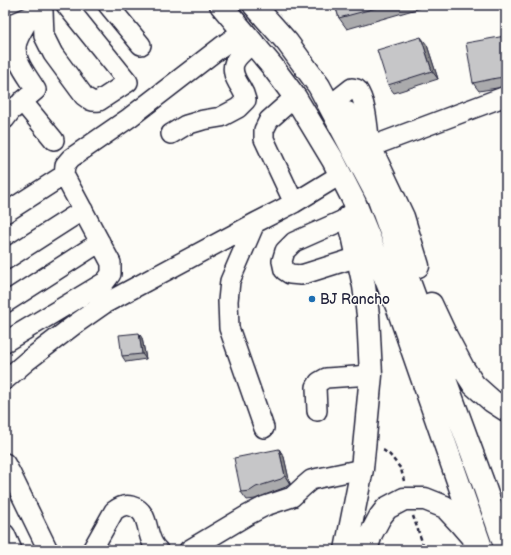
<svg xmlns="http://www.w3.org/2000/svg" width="511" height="555" font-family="'Balsamiq Sans',sans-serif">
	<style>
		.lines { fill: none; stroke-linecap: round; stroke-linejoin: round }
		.minor-casing { stroke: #22223b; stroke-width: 22 }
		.major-casing { stroke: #22223b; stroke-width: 25 }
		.path { stroke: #22223b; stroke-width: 2.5; stroke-dasharray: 4 3; stroke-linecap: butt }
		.minor { stroke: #fdfcf7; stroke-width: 19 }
		.major { stroke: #fdfcf7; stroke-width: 22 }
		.wall { fill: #aaaaac; stroke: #22223b }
		.shaded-wall { fill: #8b8b8c; stroke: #22223b }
		.building { fill: #c6c6c8; stroke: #22223b }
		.poi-dot { fill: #1f6fb2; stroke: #fdfcf7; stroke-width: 1.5 }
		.labels { text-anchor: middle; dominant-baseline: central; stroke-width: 3; stroke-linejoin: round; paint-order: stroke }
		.poi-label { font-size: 14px; fill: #22223b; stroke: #fdfcf7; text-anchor: start }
	</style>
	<rect width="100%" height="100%" fill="#fdfcf7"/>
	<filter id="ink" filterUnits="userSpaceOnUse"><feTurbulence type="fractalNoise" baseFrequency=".025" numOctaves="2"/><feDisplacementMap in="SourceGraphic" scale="8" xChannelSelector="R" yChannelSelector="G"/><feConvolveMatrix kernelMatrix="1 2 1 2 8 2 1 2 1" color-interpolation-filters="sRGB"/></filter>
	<g filter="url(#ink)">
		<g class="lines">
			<g class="minor-casing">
				<path id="minor" d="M108,5l33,40
					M43,11l1,25 9,18 31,42c5,4 8,6 15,5l29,-19 -62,-77
					M5,27l28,-12
					M338,99l14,-11 5,1c10,13 11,42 13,58l136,-51
					M22,101l32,39
					M5,119l6,-8 25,-21c-8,-14 -24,-31 -19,-48 3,-9 9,-18 14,-26
					M171,134l15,-9 17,-5 18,-3 17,-9 8,-8c-2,-9 -4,-10 -8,-17 -12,-21 1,-27 15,-40
					M294,203l-30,-64v-9l5,-10 26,-23
					M5,213l59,-38
					M348,218l-54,24 -9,9 -3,10 2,9 6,4 11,1 57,-18
					M255,223l-25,58 -2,20 1,27 35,100
					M5,260l78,-50
					M5,303l95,-61
					M5,342l100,-60 6,-8v-11l-47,-88 1,-10 6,-7 58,-40 92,-71 22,-16
					M5,380l22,-19 47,-36 30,-21 151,-81 39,-20 41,-25
					M317,411l-1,-24 3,-5 7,-4 45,-3
					M5,463l5,9 38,78
					M5,534l7,16
					M92,550l22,-39c5,-4 10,-7 17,-5 22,6 12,31 27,44
					M189,550l57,-34 19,-10 27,-9 12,-11 7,-6 8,-2 43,-9"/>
			</g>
			<g class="major-casing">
				<path id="major" d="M221,5l51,61 23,31 38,63 21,41 44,108 84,241
					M254,5l33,37 32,44 59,111 104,283 24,69
					M347,113l23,34 33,70 15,49
					M431,304l15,32 17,32 11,17 18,16 14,9
					M346,550l16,-81 9,-94 -3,-60 -4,-29 -11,-51 -5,-18
					M366,550l5,-16 9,-17 7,-9 17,-9h21l20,8 15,16 13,15"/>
			</g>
			<path class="path" d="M383,450l7,5 11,14 3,12
				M413,516l12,34"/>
			<use href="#minor" class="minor"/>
			<use href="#major" class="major"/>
		</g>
		<path class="wall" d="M335,5h84l1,3 -73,21 -8,-11z
			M506,38v47l-9,3 -18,3 -6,-8z
			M427,45l11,34 -44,14 -6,-8z
			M142,338l4,21 -20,3 -4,-6z
			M279,449l5,8 6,27 -4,3 -24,9 -7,3 -8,1 -6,-8z"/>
		<path class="shaded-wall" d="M421,37l6,8 11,34 -6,-8z
			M139,333l3,5 4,21 -4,-5z
			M279,449l5,8 6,27 -5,-8z"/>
		<path class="building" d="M335,5h52l-48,13z
			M505,36l1,5v36l-9,1 -5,1 -19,4 -7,-40z
			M421,37l11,34 -44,14 -11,-35z
			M139,333l3,21 -20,2 -3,-21z
			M279,449l6,27 -4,3 -25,8 -6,4 -9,1 -7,-34z"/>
	</g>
	<circle class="poi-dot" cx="312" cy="299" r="4"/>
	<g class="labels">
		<g class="poi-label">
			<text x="320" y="299">BJ Rancho</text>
		</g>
	</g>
	<rect width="511" height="555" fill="none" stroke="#fdfcf7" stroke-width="20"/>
	<rect x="10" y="10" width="491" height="535" fill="none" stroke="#22223b" stroke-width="1.5" filter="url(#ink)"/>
</svg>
